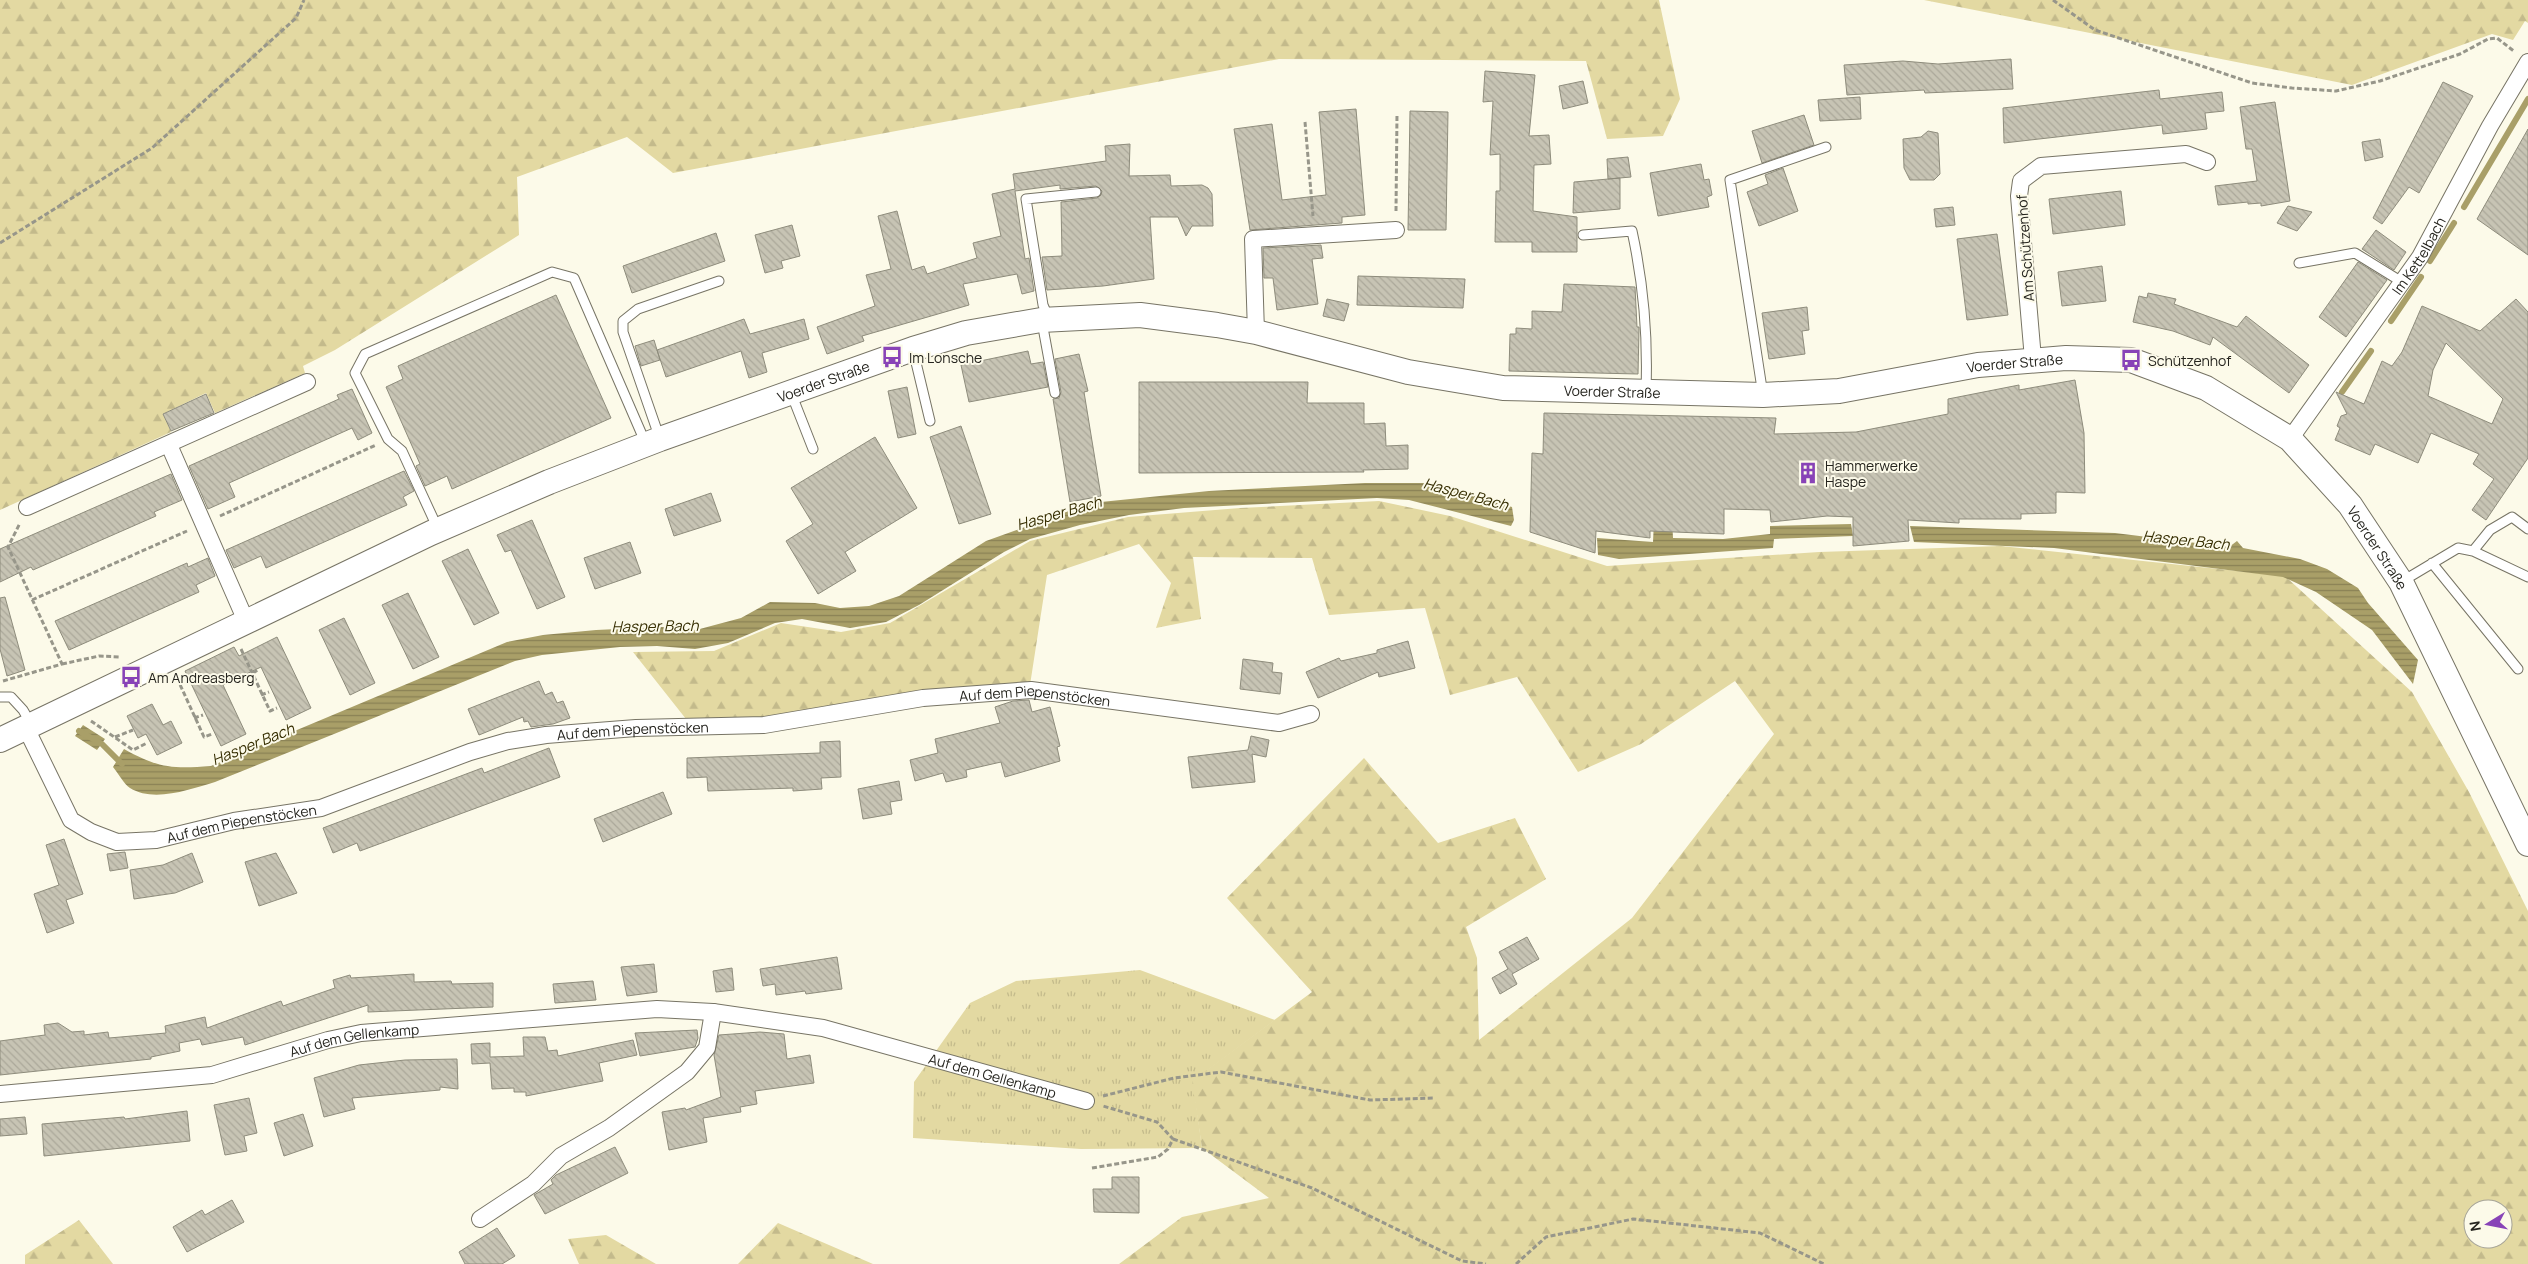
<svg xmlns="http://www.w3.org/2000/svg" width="2528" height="1264" font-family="Manrope,sans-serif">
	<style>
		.grass { fill: url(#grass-tufts) }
		.forest { fill: url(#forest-firs); fill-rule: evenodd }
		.water { fill: url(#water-rules) }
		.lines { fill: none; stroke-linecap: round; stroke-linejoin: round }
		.stream { stroke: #a99f68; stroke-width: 6 }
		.building { fill: url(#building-back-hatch); stroke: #8e8c7c; fill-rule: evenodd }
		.service-casing { stroke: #777465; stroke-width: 11 }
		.minor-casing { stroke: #777465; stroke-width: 18 }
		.secondary-casing { stroke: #777465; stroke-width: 26 }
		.path { stroke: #97968a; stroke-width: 3; stroke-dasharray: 5 2.5; stroke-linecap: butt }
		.service { stroke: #fff; stroke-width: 9 }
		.minor { stroke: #fff; stroke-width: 16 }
		.secondary { stroke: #fff; stroke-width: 24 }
		.labels { text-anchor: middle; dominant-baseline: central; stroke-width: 4; stroke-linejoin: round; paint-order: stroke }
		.street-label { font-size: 14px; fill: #25241e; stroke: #fcfae9 }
		.poi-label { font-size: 14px; fill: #25241e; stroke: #fcfae9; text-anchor: start }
		.water-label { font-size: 15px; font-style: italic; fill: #352d00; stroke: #fcfae9 }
	</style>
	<defs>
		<pattern id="grass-tufts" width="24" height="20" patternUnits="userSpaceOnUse" patternTransform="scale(1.25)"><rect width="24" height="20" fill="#e3d9a2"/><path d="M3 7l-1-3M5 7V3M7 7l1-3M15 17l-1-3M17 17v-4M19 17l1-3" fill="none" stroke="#c3ba8b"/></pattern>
		<pattern id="forest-firs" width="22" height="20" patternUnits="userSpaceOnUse" patternTransform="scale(1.25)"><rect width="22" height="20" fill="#e3d9a2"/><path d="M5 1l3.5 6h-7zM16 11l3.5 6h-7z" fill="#c3ba8b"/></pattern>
		<pattern id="water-rules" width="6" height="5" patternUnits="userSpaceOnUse" patternTransform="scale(1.25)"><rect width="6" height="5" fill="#a99f68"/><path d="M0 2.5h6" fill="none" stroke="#898155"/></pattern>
		<pattern id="building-back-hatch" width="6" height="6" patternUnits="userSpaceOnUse" patternTransform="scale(1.25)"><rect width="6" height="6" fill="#c7c4b4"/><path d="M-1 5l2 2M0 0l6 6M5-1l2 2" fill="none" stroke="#aba89a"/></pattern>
	</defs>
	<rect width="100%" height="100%" fill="#fcfae9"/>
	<path class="grass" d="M1140,970l135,50 -82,61 9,67 -121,1 -168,-11 1,-56 56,-79 46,-22z"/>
	<path class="forest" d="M0,0h1659l21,99 -17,37 -56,3 -21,-78 -307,-2 -606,114 -46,-36 -110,40 2,58 -184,115 -32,16 2,7 -90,40 -9,-20 -43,21 8,18 -171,78z
		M1924,0h604v23l-3,-2 -12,19 -21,-6 -140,51z
		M1379,501l71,15 157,50 212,-14 182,-6 284,30 127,116 57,100 59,119v353h-1409l63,-47 87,-19 -67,-50 -10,-67 120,-89 -85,-94 137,-140 74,85 77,-25 31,61 -80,48 11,31 2,82 153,-122 142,-184 -39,-53 -94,63 -63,28 -61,-95 -67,18 -25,-87 -96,7 -17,-57 -119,-1 8,62 -45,9 15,-45 -32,-39 -92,31 -17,110 -268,35 -76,-1 -53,-67 81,-1 67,-28 60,9 49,-9 140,-82 98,-24 112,-9zM2473,1209h30v30h-30z
		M79,1220l34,44h-88v-9z
		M778,1223l95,41h-135z
		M606,1235l50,29h-77l-11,-25z"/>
	<path class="water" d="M1365,483h69l78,24 2,13 -3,6 -102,-26 -32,-2 -193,10 -55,7 -49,10 -50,14 -26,13 -85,53 -33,17 -36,6 -48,-9 -27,4 -47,20 -33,6 -38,-3 -37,1 -78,8 -27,6 -300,121c-24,7 -61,21 -85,6 -6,-4 -12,-15 -17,-21l11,-18c34,19 48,20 87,17l296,-124 36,-7 53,-5 66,-3 34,3 45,-12 29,-16 45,1 25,5 29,-2 30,-10 87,-55 105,-38 118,-12z
		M1672,519l1,19 50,1 47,-5v-8l81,-2 2,12 -79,3 -1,9 -154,11 -21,-4 -1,-17 56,4 1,-21z
		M1910,526l205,7 114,14 8,-6 6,7 57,11 27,10 31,19 10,15 50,57 -5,24 -41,-54 -56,-38 -33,-15 -229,-29 -140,-6z
		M83,725l22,14 -8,11 -22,-14z"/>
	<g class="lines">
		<path class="stream" d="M2464,207l64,-108
			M2430,261l24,-38
			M2391,321l30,-44
			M2342,392l29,-41
			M79,731l23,13 20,20"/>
	</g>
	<path class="building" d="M2011,59l2,30 -88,4 -1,-3 -77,5 -3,-30 59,-4 35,3z
		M1485,71l50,4 -6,61 20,-1 2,29 -17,1 -1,46 44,6v35h-45v-10h-37l1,-51h4v-37l-10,1 3,-54 -10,1z
		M1583,81l5,22 -25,6 -4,-23z
		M2443,82l30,14 -54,97 -10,-6 -27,37 -9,-6z
		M2159,90l1,9 62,-7 2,19 -19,2 2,16 -44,5 -1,-9 -158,18 -1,-35z
		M1860,97l1,22 -41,2 -2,-21z
		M2275,102l15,99 -29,5v-3l-13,1v-2l-30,3 -3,-19 42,-5 -5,-32h-6l-6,-42z
		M1356,109l9,106 -23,2v6l-92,7 -16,-101 38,-5 10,76 44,-5 -7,-83z
		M1410,111l38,1 -2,118h-38z
		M1804,115l10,30 -52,18 -10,-32z
		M2528,129v126l-51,-36z
		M1928,131l10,2 2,41 -6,6h-24l-6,-12 -1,-29 18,-2z
		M2380,139l3,18 -18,4 -3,-19z
		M1130,144l-1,32 41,-1 1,11 31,-1 6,3 4,6 1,32h-21l-6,10 -8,-19h-28l4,62 -51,7 -56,4 -5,-33 20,-1 -1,-54 36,-4 4,-3 1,-4 -6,-5 -36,3v-4l-45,6 10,68 4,-1 5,33 -12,3 -5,-20 -54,10 6,21 -107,31 2,5 -37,13 -10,-27 58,-21 -9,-31 25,-6 -13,-53 19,-5 15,59 12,-4 3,8 50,-16 -4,-15 28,-7 -9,-42 23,-5 -2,-15 93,-13 -1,-15z
		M1628,157l3,20 -23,2 -1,-20z
		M1701,164l3,16 5,-1 3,16 -5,2 2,10 -51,9 -8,-43z
		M1783,168l15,43 -39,15 -12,-34 21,-8 -3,-9z
		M1620,178v31l-47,4 1,-31z
		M2121,191l4,34 -72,9 -4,-35z
		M2288,206l24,6 -15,19 -20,-8z
		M1953,207l2,18 -19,2 -2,-18z
		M792,225l8,31 -19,5 2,7 -18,5 -10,-38z
		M2376,230l30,22 -12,18 -32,-21z
		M716,233l9,28 -93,32 -9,-27z
		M1997,234l11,81 -41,5 -10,-81z
		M1321,245l2,13 -11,1 6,45 -41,6 -4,-32h-9l-1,-30z
		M2358,262l29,18 -41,57 -27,-20z
		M2102,266l4,35 -44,5 -4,-34z
		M1358,276l107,3 -2,29 -106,-3z
		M1564,284l71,3 2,40h2v3l-1,44 -129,-3 1,-37h6v-6l16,1v-18l30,1z
		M2148,293l28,6 -2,5 63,23 9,-11 63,49 -20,28 -76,-56 -3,8 -37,-14 -40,-9 6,-26 8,2z
		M556,295l55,123 -159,71 -5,-13 -22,10 -9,-20 4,-2 -34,-77 17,-8 -5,-13z
		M1327,299l22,5 -5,17 -21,-5z
		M2516,299l12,13v146l-42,62 -14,-10 22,-31 -21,-15 6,-10 -48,-21 -13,30 -43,-19 -5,11 -35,-15 5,-12 -3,-2 4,-10 6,-2 -11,-22 28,12 18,-43 10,5 10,-14 20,-46 58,25zM2446,343l57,56 -11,25 -64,-28 5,-26z
		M1807,307l2,23 -7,1 3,23 -36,5 -7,-46z
		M744,319l6,15 54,-15 5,20 -47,14 5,19 -18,6 -8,-27 -75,26 -9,-27z
		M654,340l6,20 -19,6 -6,-20z
		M1028,351l3,13 12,-2 5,25 -79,15 -8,-37z
		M1079,354l9,37 -4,1 17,104 -31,6 -17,-103 6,-1 2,-6 -6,-33z
		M2075,380l9,53 1,60 -29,-1v21l-35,1v5h-62v4l-51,-3 1,21 -56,5v-29l-26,-1 -56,6 -1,-12 -46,-1v25l-74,-3v7l-54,-7 -1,22 -65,-21 2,-79 11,1 1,-41 232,5 -2,16 82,-2 92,-18v-15l71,-14v5z
		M1139,382h169l-1,21h57v21l21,-1 1,23 22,-1v24l-45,1 1,2 -225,1z
		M907,387l9,47 -18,4 -10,-47z
		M352,389l20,44 -14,7 -6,-12 -123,55 6,14 -27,12 -19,-43 150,-67 -2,-4z
		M206,394l8,19 -43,18 -8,-17z
		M961,426l30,88 -32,10 -29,-87z
		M875,437l42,71 -72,44 11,19 -38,23 -32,-53 27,-17 -22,-36z
		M404,471l10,20 -11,6 4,8 -141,63 -5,-12 -27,12 -8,-18z
		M171,474l11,26 -28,12 2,4 -123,54 -2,-3 -31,15v-33z
		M711,493l10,28 -47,15 -9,-27z
		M532,520l33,77 -28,12 -26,-59 -6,2 -8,-17z
		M630,542l11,31 -46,16 -11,-31z
		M468,549l31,64 -25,12 -32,-64z
		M208,558l7,18 -19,9 3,7 -130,58 -14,-29 132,-58 1,4z
		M408,593l31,64 -26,12 -31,-64z
		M5,597l20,73 -18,6 -7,-27v-51z
		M344,618l31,65 -25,12 -31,-65z
		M277,637l34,71 -25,12 -25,-53 -38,18 23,49 -25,12 -36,-75 49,-24 5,9z
		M1408,641l7,27 -36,9 -1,-5 -60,26 -12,-26 33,-14 2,3 36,-8v-3z
		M1243,659l30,4 -1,9 10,1 -2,21 -40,-5z
		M539,681l6,14 7,-3 5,11 6,-2 7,17 -17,6 -22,3 -3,-6 -4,1 -1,-5 -44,18 -11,-26z
		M1029,700l3,12 18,-5 10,39 -3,1 3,14 -55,16 -4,-15 -35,8 1,7 -21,5 -3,-9 -28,8 -5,-21 28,-7 -3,-14 65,-16 -5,-16 18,-6z
		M152,704l11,21 8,-4 11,22 -25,12 -11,-21 -8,4 -11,-22z
		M1251,736l18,4 -3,17 -14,-3 3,28 -63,6 -4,-31 60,-7z
		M840,741l1,36 -20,1 1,11 -29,2v-3l-85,3 -1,-14 -20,1v-20l133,-5v-11z
		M549,748l11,29 -200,74 -3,-8 -24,10 -10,-25 159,-60 2,5z
		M899,781l3,19 -12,2 2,12 -29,5 -5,-30z
		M663,792l9,22 -69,28 -9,-23z
		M64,839l19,55 -17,6 8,23 -27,10 -13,-39 25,-9 -13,-40z
		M125,852l3,16 -18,3 -3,-17z
		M192,853l11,29 -28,11 -41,6 -4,-29 33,-5z
		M276,853l21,40 -38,13 -14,-44z
		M1527,937l12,22 -27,15 5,10 -17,10 -8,-16 16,-9 -9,-17z
		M837,957l5,32 -36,5 -1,-3 -29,4 -1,-11 -12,2 -3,-17z
		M654,964l3,28 -30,4 -6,-29z
		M732,968l2,22 -18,2 -3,-21z
		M414,974v8l37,-1 1,3 41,-1v24l-125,5v-7l-123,40 -2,-8 -41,8 -2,-6 -21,4 1,8 -29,6v2l-151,16v-34l45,-6 -1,-10 14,-2 14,9 12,-1v4l24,-3 1,6 57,-5 -1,-7 40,-9 2,11 74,-27 2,5 52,-18 -2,-8 17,-5 1,3z
		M593,981l3,19 -41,3 -2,-19z
		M697,1030l1,8 -3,9 -55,9 -5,-23z
		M760,1032l24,2 3,25 23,-4 4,28 -59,8 2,13 -17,3 1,5 -38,6 4,24 -38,8 -7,-38 23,-4 1,2 35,-13 -7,-42 5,-20z
		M523,1037h22l3,14 9,-1 1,6 75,-16 4,15 -38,8 4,18 -77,15v-4h-12v-4l-22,1 -2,-26 -18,1 -1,-20 19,-1v14l34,-1z
		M457,1059l1,30 -18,-2v3l-88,8 3,11 -31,8 -10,-39 45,-13 46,-5z
		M249,1098l8,35 -13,3 3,15 -22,4 -11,-50z
		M187,1111l3,30 -146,15 -2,-32 82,-7 1,2z
		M303,1114l10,32 -29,10 -10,-33z
		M25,1117l2,17 -27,2v-17z
		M615,1147l13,26 -83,41 -11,-19 19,-11 -2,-4 5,-5z
		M1112,1177h27v36l-45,-1 -1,-23h19z
		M232,1200l12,22 -57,30 -14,-25 29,-17 3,5z
		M497,1228l18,28 -13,8h-37l-6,-12z"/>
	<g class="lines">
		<g class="service-casing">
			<path id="service" d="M1583,235l49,-4c12,55 16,104 14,159
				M2299,263l56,-10 47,29
				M1049,319l-6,-14 -17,-106 70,-7
				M1042,322l13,71
				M913,350l17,71
				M791,393l22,56
				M1763,395l-33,-215 96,-33
				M660,439l-37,-107v-11l15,-12 81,-28
				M438,529l-36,-78 -14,-12 -33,-66 10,-19 187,-82 22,6 72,166
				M2473,551l17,-21 22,-13 16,12
				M2432,563l86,106
				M2401,582l57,-34 15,3 55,26
				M0,697h11l12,13 8,14"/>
		</g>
		<g class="minor-casing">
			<g id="minor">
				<path d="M1256,332l-3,-93 143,-9"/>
				<path d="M2033,359l-14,-163 2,-15 20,-15 145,-12 21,8"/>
				<path id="s1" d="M2290,439l130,-182 70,-131 38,-64"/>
				<path d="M169,445l77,176"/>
				<path d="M27,507l280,-125"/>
				<path id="s2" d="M26,728l45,92 20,12 26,10 39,-2 78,-19 87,-13 149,-56 38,-11 38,-6 90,-7 128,-3 159,-27 108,-8 248,33 32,-9"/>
				<path id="s3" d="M0,1094l212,-19 116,-35 33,-7 296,-24 56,3 110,16 263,73"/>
				<path d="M480,1219l53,-35 28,-28 48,-28 78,-56 20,-24 6,-36"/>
			</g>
		</g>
		<g class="secondary-casing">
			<g id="secondary">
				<path id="s4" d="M0,740l431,-207 118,-51 111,-43 253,-90 53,-16 75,-13 99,-5 77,10 39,7 152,40 95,16 260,7 76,-4 139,-26 88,-7 65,2 75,28 84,51 60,66 51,77 127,262"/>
			</g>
		</g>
		<path class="path" d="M2053,0l42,30 157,53 40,5 44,3 44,-10 80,-27 28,-15 9,-1 18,14
			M1305,122l8,94
			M1396,211l1,-97
			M0,243l152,-95 144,-130 8,-18
			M220,516l156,-71
			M32,600l155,-69
			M241,649l29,62 7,-3
			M62,664l37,-8 22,1
			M253,673l6,-4
			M177,678l27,59 8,-3
			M3,681l59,-17 -54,-117 12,-24
			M261,695l8,-3
			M194,718l9,-3
			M91,721l42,29 14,-7
			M115,737l18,-7
			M1103,1096l71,-18 47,-6 149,28 65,-2
			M1173,1139l139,49 150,73 24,3
			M1092,1168l66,-11 10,-8 5,-10 -16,-17 -54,-16
			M1516,1264l30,-27 87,-18 127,14 64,31"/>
		<use href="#service" class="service"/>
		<use href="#minor" class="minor"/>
		<use href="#secondary" class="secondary"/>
	</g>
	<defs>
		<g id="bus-bare" transform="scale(1.725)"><path d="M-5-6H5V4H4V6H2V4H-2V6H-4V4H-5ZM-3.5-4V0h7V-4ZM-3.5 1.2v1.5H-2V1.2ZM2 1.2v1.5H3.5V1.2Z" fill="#8843b7" stroke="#fcfae9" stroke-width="2.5" paint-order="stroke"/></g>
		<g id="building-bare" transform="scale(1.725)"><path d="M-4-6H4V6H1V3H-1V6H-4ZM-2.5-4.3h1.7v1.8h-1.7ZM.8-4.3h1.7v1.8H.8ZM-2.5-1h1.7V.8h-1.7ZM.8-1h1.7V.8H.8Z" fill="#8843b7" stroke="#fcfae9" stroke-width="2.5" paint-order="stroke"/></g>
	</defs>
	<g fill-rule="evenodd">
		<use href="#bus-bare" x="892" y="357"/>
		<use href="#bus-bare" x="2131" y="360"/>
		<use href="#building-bare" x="1808" y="473"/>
		<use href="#bus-bare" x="131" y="677"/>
	</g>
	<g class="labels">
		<g class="street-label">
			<text transform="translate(2025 248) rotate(-94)">Am Schützenhof</text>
			<text stroke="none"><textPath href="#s1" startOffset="224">Im Kettelbach</textPath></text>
			<text stroke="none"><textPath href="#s4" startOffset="2110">Voerder Straße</textPath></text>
			<text stroke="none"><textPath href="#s4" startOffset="899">Voerder Straße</textPath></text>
			<text stroke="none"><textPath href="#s4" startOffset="1705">Voerder Straße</textPath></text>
			<text stroke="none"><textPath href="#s4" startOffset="2545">Voerder Straße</textPath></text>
			<text stroke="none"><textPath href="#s2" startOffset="1090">Auf dem Piepenstöcken</textPath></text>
			<text stroke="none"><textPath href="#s2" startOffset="685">Auf dem Piepenstöcken</textPath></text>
			<text stroke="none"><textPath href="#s2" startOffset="280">Auf dem Piepenstöcken</textPath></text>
			<text stroke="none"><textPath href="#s3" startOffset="360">Auf dem Gellenkamp</textPath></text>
			<text stroke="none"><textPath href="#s3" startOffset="1008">Auf dem Gellenkamp</textPath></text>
		</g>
		<g class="poi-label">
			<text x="909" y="357">Im Lonsche</text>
			<text x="2148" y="360">Schützenhof</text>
			<text x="1825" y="465">Hammerwerke<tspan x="1825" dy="16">Haspe</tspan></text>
			<text x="148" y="677">Am Andreasberg</text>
		</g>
		<g class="water-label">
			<text transform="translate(1466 494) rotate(15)">Hasper Bach</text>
			<text transform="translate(1059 513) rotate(-16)">Hasper Bach</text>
			<text transform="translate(2186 540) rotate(6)">Hasper Bach</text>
			<text transform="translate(655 626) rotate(-1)">Hasper Bach</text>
			<text transform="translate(253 744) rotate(-22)">Hasper Bach</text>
		</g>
	</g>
	<g transform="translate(2488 1224) rotate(260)"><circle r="24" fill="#fcfae9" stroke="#a6a498"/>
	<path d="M0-4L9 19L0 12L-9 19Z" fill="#8843b7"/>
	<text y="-8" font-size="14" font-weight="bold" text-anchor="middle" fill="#25241e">N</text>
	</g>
</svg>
